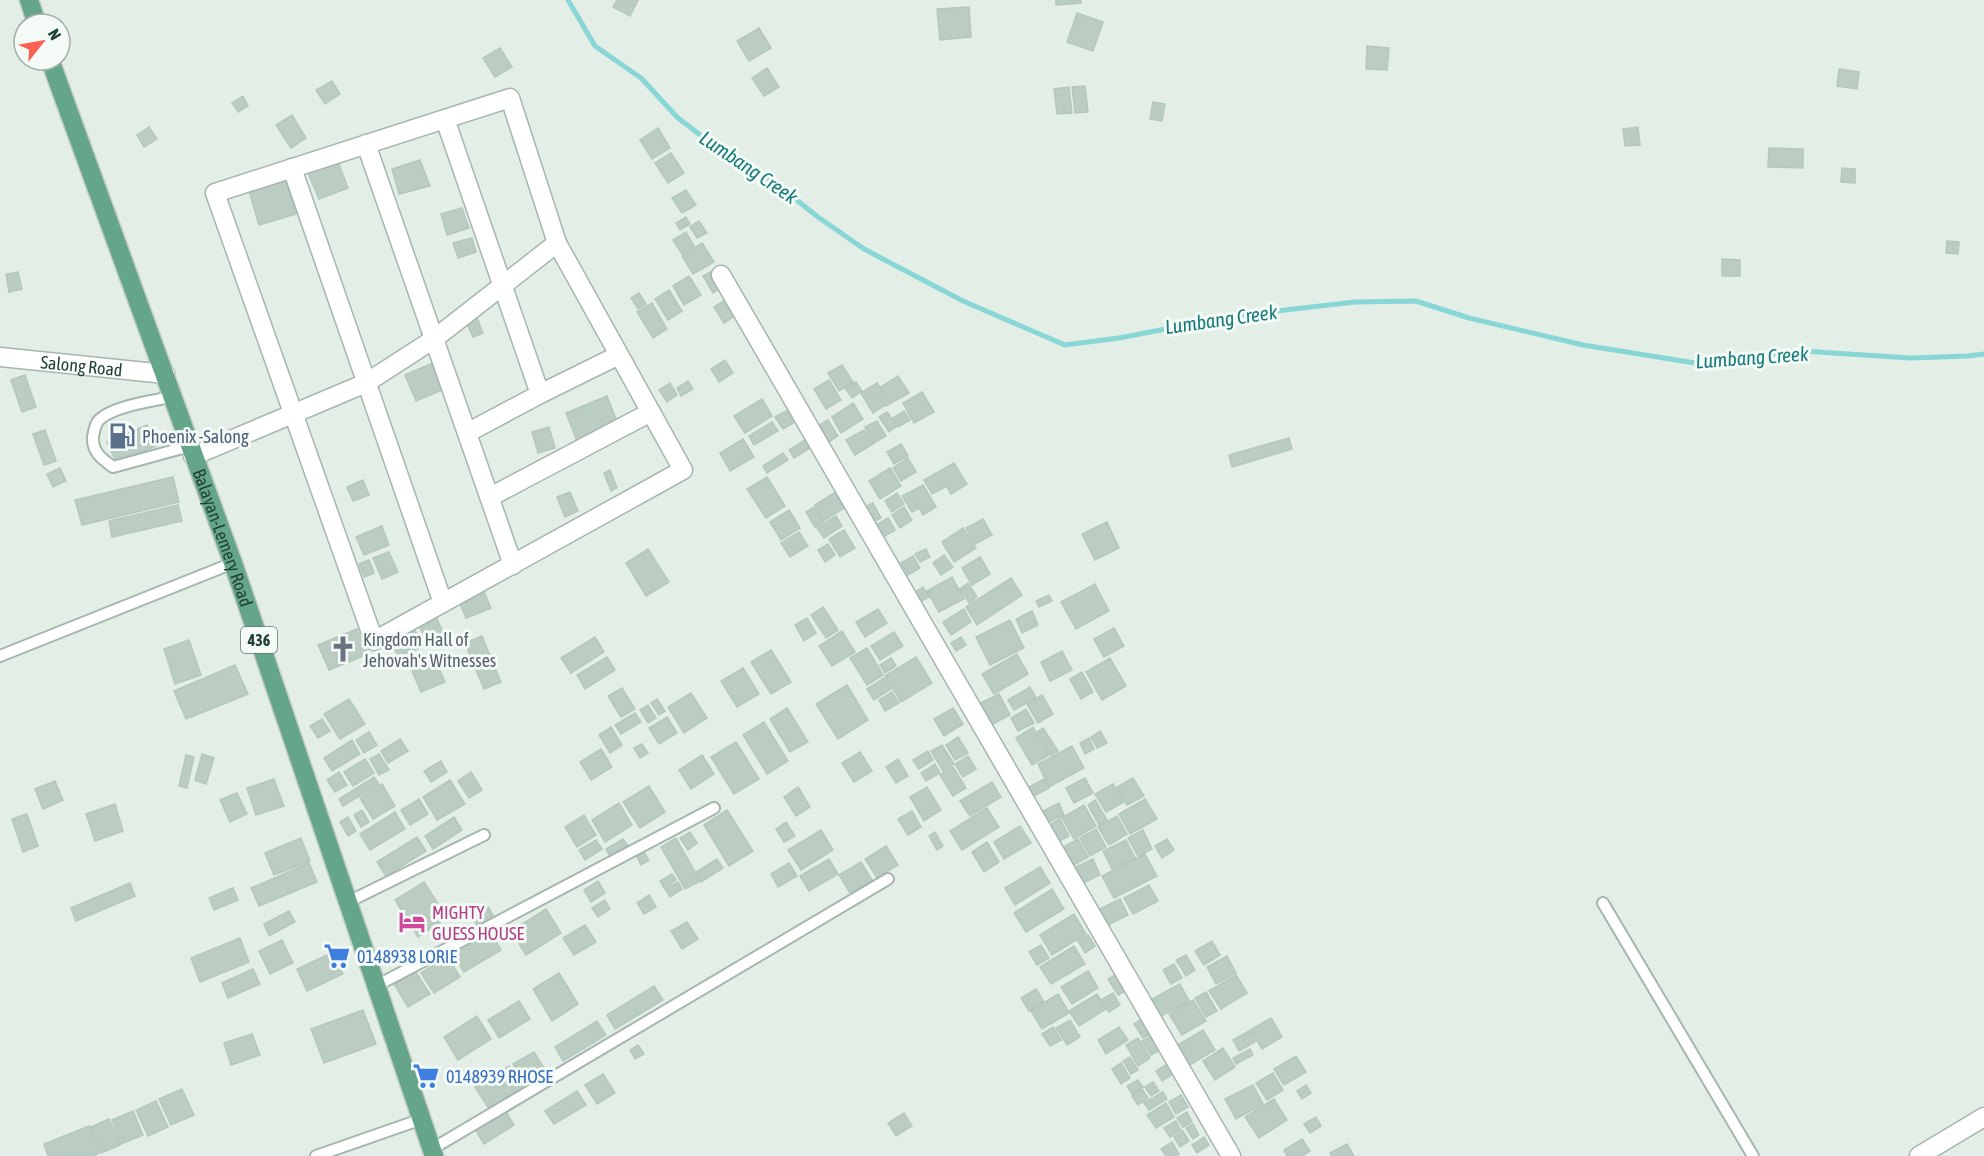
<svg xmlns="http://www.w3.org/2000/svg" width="1984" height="1156" font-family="'Asap Condensed',sans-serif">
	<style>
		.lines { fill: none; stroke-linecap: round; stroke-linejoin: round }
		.stream { stroke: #88d6d5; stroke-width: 5 }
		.building { fill: #bbccc2; stroke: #b5c8bd; stroke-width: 1.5 }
		.service-casing { stroke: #a5b7ad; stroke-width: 14 }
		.minor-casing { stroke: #a5b7ad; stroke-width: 21 }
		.tertiary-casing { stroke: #a5b7ad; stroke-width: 21 }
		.primary-casing { stroke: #c1cac6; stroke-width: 21 }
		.service { stroke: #fff; stroke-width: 10 }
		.minor { stroke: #fff; stroke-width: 18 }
		.tertiary { stroke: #fff; stroke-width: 18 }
		.primary { stroke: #65a68a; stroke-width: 18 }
		.labels { text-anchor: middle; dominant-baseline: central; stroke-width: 6; stroke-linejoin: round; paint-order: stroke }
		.shield { fill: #f4faf6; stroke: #60786e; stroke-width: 1.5 }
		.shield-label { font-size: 16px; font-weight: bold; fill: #214133 }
		.street-label { font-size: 18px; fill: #214133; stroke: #f4faf6 }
		.service-label { font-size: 18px; fill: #4e5e75; stroke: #f4faf6; text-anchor: start }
		.worship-label { font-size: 18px; fill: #5b616d; stroke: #f4faf6; text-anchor: start }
		.hotel-label { font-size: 18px; fill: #b23c85; stroke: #f4faf6; text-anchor: start }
		.shop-label { font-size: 18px; fill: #366cbe; stroke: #f4faf6; text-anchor: start }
		.water-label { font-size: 20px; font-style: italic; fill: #177b7b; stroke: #f4faf6 }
	</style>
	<rect width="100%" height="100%" fill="#e3eee7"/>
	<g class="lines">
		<path class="stream" d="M568,0l27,46 46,32 37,40 46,35 50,29 44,35 46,32 99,52 102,44 54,-7 114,-22 122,-14 61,-1 53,17 114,27 112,18 107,-12 108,7 58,-2 16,-2"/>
	</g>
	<path class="building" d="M617,0h21l-8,16 -17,-9z
		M1056,0h25v3l-25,2z
		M969,7l2,30 -31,3 -3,-31z
		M1077,13l26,9 -10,29 -26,-9z
		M759,28l12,20 -22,13 -12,-20z
		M1367,46l22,2 -2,22 -21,-1z
		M500,48l12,19 -17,10 -12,-19z
		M767,68l12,19 -15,9 -12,-18z
		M1839,69l20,3 -2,17 -20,-3z
		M332,81l8,13 -15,10 -9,-14z
		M1085,86l3,26 -13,1 -3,-26z
		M1069,87l3,26 -15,1 -3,-25z
		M243,96l5,10 -10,6 -6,-9z
		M1153,102l12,2 -3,17 -12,-2z
		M292,115l14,23 -15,10 -15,-23z
		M149,127l8,12 -13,8 -7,-12z
		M1638,127l2,18 -15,1 -2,-17z
		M658,128l12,20 -18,11 -12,-19z
		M1769,148l34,1v19l-35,-1z
		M671,153l13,20 -16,10 -13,-20z
		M337,159l11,29 -29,11 -12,-28z
		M420,160l10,26 -31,8 -7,-25z
		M1842,168l13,1v14l-14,-1z
		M286,180l10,34 -37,11 -10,-34z
		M686,190l10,15 -14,8 -10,-15z
		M462,208l7,20 -22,7 -6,-21z
		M686,217l4,7 -10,6 -4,-7z
		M699,221l8,12 -10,5 -7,-11z
		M686,232l8,14 -12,8 -9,-14z
		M472,238l4,14 -18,6 -5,-15z
		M1947,241l12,1 -1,12 -12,-1z
		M702,243l12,19 -21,12 -11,-18z
		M1722,259l18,1v16h-18z
		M714,270l10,16 -11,7 -10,-17z
		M18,272l4,17 -13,3 -3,-18z
		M689,276l12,19 -17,10 -11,-19z
		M669,290l13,21 -14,9 -13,-21z
		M639,293l7,11 -8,5 -7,-11z
		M725,300l10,16 -11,7 -10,-16z
		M652,303l15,26 -14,9 -16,-26z
		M476,315l7,18 -10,4 -8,-18z
		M725,360l8,13 -14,9 -8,-13z
		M433,363l11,26 -28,12 -11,-26z
		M842,365l11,17 -14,9 -11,-18z
		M25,375l11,32 -14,5 -11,-32z
		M898,376l11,17 -23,13 -5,-8 5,-3 -5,-8z
		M829,380l12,20 -15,9 -12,-20z
		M688,381l5,8 -12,7 -4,-8z
		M856,382l6,9 -10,7 -7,-10z
		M670,383l7,12 -10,7 -8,-12z
		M877,383l7,11 -5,3 6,8 -12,8 -12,-20z
		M922,392l12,20 -20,11 -11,-20z
		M607,396l11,28 -41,17 -11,-28z
		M762,399l10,17 -27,17 -11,-17z
		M853,403l10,16 -22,14 -9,-16z
		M788,410l7,12 -12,7 -8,-12z
		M904,411l6,9 -12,7 -5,-9z
		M887,412l10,14 -8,6 -10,-15z
		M828,420l10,16 -14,9 -10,-17z
		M877,421l9,15 -12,7 -9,-16z
		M772,422l6,9 -24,14 -5,-9z
		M147,425l9,21 -40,16 -9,-20z
		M549,427l6,21 -17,5 -6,-21z
		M45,430l11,31 -12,4 -11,-31z
		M864,430l9,14 -18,11 -9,-15z
		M1289,438l3,11 -60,18 -3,-12z
		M743,439l11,18 -24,14 -10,-18z
		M805,440l5,8 -16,10 -5,-8z
		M901,444l7,12 -14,8 -7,-12z
		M783,453l5,7 -21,13 -4,-7z
		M908,458l8,14 -15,9 -8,-13z
		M954,463l13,21 -16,10 -13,-22z
		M60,468l6,13 -13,6 -6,-13z
		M890,468l11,18 -21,13 -11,-18z
		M610,470l7,18 -6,3 -7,-18z
		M936,473l9,14 -13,7 -8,-14z
		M173,477l6,25 -97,23 -7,-25z
		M767,477l18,29 -19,12 -19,-29z
		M363,480l6,15 -16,6 -6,-14z
		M923,485l13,22 -13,8 -13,-23z
		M570,492l8,19 -13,6 -8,-20z
		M834,493l10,15 -20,13 -9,-16z
		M897,493l7,11 -12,8 -7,-11z
		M908,493l10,16 -6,3 -10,-16z
		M873,503l8,15 -13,7 -7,-16z
		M178,505l4,16 -70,16 -3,-16z
		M814,507l9,15 -8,5 -9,-15z
		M904,507l8,13 -12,8 -8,-13z
		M789,510l11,18 -19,12 -11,-18z
		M836,516l6,10 -18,12 -7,-10z
		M888,518l7,12 -17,10 -7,-12z
		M983,519l9,16 -17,9 -9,-16z
		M1107,522l12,26 -24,12 -13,-26z
		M382,526l7,19 -25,10 -8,-18z
		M963,528l13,20 -22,14 -12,-20z
		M844,530l11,18 -15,9 -11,-18z
		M799,532l9,14 -18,11 -9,-14z
		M828,544l7,11 -10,7 -7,-12z
		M648,549l21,33 -23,14 -20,-33z
		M926,549l4,8 -10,5 -5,-8z
		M389,552l9,20 -16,7 -9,-21z
		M944,555l9,12 -12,8 -8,-12z
		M913,556l7,12 -12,7 -7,-12z
		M980,557l10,17 -18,11 -10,-17z
		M369,560l5,13 -10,4 -5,-13z
		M952,577l12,22 -25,13 -12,-21z
		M1011,578l11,17 -45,30 -11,-18z
		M968,583l9,14 -8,6 -9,-14z
		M1095,584l14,27 -33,18 -15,-27z
		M923,587l6,10 -11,6 -6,-9z
		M483,589l8,19 -25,10 -8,-19z
		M1049,595l3,6 -13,6 -3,-6z
		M823,607l15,23 -12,8 -15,-23z
		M878,609l9,14 -22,14 -9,-15z
		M964,609l7,13 -20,13 -8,-13z
		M1032,611l6,14 -16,8 -6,-14z
		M434,612l11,25 -18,7 -10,-24z
		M807,618l9,15 -12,8 -9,-16z
		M1010,620l14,28 -34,17 -14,-28z
		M412,623l10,24 -24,10 -10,-24z
		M1114,628l10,18 -20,11 -10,-18z
		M357,629l11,25 -39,16 -11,-25z
		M842,631l13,21 -23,14 -13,-20z
		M894,632l9,14 -23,14 -9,-14z
		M482,636l19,46 -17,7 -19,-46z
		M595,637l9,15 -33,21 -10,-15z
		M961,637l5,8 -10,6 -5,-8z
		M189,640l12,35 -26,9 -11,-35z
		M867,648l16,27 -16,10 -17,-27z
		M771,650l20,32 -20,12 -20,-32z
		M1062,651l10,19 -22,11 -9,-19z
		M1017,654l11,20 -34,20 -12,-20z
		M607,657l8,13 -30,19 -8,-14z
		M916,657l16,26 -31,19 -16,-26z
		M891,658l5,8 -11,7 -5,-8z
		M1110,658l16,28 -24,14 -16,-28z
		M436,661l9,21 -24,10 -9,-21z
		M235,665l13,29 -62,25 -12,-28z
		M743,668l16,26 -22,13 -16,-26z
		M1082,672l11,20 -12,7 -11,-20z
		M884,678l7,11 -17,11 -7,-11z
		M847,685l21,35 -30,19 -22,-35z
		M1030,687l6,11 -22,12 -6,-10z
		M622,688l13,21 -14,8 -13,-21z
		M892,692l7,11 -14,8 -6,-11z
		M691,693l16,25 -23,15 -16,-26z
		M999,694l11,21 -19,10 -11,-22z
		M1042,695l11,19 -15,9 -11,-19z
		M349,699l16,25 -25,15 -16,-25z
		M657,699l8,12 -6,4 -8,-12z
		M648,705l8,13 -8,5 -8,-13z
		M787,708l21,34 -18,10 -20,-33z
		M953,708l10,16 -19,12 -10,-17z
		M1026,709l8,14 -16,8 -7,-13z
		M635,713l6,9 -20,12 -6,-9z
		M667,717l10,16 -18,11 -10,-16z
		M322,719l8,12 -12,7 -8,-12z
		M764,722l24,39 -21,13 -24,-39z
		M611,727l11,18 -12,8 -11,-18z
		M1033,727l16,28 -17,10 -16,-27z
		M1043,728l15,23 -7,4 -15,-22z
		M1100,731l7,12 -10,5 -6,-11z
		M369,732l8,13 -13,8 -8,-13z
		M958,737l10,16 -13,7 -9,-15z
		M1089,738l5,11 -9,5 -5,-11z
		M400,739l8,12 -20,12 -7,-12z
		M352,740l8,14 -28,17 -8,-13z
		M736,742l23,37 -25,15 -23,-37z
		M642,744l6,9 -8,5 -6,-10z
		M942,745l12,19 -11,7 -12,-20z
		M1072,746l12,22 -35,19 -11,-23z
		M601,749l11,18 -21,13 -11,-18z
		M928,751l5,9 -14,9 -6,-9z
		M860,752l12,19 -18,11 -12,-19z
		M202,754l12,4 -8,26 -11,-4z
		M379,754l10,16 -10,5 -9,-16z
		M186,755l8,2 -7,31 -8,-2z
		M702,755l12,19 -23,15 -12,-19z
		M968,756l8,13 -13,8 -8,-13z
		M365,759l9,14 -21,13 -9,-14z
		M898,759l10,17 -12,7 -10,-16z
		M441,761l6,11 -16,10 -7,-11z
		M935,764l5,9 -14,8 -5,-8z
		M953,767l13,21 -13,8 -13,-21z
		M339,772l8,13 -12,7 -8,-12z
		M471,772l11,18 -13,8 -11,-17z
		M374,777l5,7 -36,22 -4,-7z
		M1085,778l8,15 -19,10 -8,-15z
		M1133,778l11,18 -17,9 -10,-18z
		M274,779l10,27 -28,9 -9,-27z
		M1044,779l5,9 -15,8 -5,-9z
		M450,780l15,24 -28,16 -14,-23z
		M55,781l8,19 -20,9 -8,-20z
		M992,782l9,15 -31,19 -10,-15z
		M382,784l13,22 -22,13 -13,-21z
		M1113,784l11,18 -18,10 -11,-18z
		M649,786l16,26 -25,16 -17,-26z
		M798,787l12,20 -14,9 -12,-19z
		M927,787l14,23 -17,11 -14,-24z
		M237,793l10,21 -17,8 -10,-22z
		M419,799l9,15 -18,11 -9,-15z
		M1145,799l12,20 -27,15 -11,-20z
		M1095,800l12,20 -8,5 -11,-20z
		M619,803l13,22 -27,17 -13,-22z
		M1059,803l5,12 -15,7 -6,-11z
		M115,804l8,27 -28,10 -9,-27z
		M1084,805l12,21 -22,13 -12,-21z
		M987,808l12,19 -37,23 -12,-19z
		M362,810l7,12 -8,5 -7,-12z
		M727,810l26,41 -24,15 -25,-41z
		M912,811l9,16 -13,8 -10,-16z
		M395,812l10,17 -35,21 -10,-16z
		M27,814l11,32 -15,6 -11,-33z
		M584,815l12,20 -19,12 -12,-20z
		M1117,816l10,18 -18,11 -11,-18z
		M348,817l8,14 -8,5 -8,-14z
		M454,817l8,13 -29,19 -8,-13z
		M1060,819l9,17 -13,7 -10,-16z
		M786,822l9,14 -11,6 -8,-13z
		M1020,826l11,17 -27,16 -10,-17z
		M1096,829l10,18 -16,9 -10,-18z
		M821,830l12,20 -32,20 -13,-20z
		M1143,830l9,19 -14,7 -10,-18z
		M690,832l7,11 -9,7 -8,-12z
		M935,832l8,14 -6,4 -8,-14z
		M417,837l9,14 -40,25 -9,-14z
		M301,838l9,23 -36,14 -9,-22z
		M676,838l24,43 -15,8 -24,-42z
		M623,839l6,8 -18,11 -5,-9z
		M1078,839l10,18 -18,10 -10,-18z
		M1167,839l7,11 -12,8 -7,-12z
		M596,840l6,9 -17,11 -6,-10z
		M1126,840l9,18 -23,11 -9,-18z
		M987,842l12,20 -15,10 -12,-20z
		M886,846l12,19 -21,13 -12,-19z
		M643,851l6,9 -8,5 -5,-10z
		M1145,854l12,22 -43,22 -12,-22z
		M717,859l6,9 -22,14 -5,-10z
		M829,859l9,15 -29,17 -9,-15z
		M1093,859l7,16 -21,10 -8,-16z
		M861,862l11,18 -22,13 -11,-18z
		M309,863l8,19 -58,24 -8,-18z
		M789,863l8,13 -19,11 -7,-13z
		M1040,867l10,16 -35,22 -10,-17z
		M672,874l4,6 -12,8 -4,-7z
		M598,881l7,12 -14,9 -7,-12z
		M424,882l23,36 -29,19 -23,-37z
		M678,882l4,7 -12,8 -5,-8z
		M130,883l5,13 -59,25 -5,-13z
		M1149,885l9,16 -25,13 -9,-16z
		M233,888l5,12 -24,10 -5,-12z
		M1052,889l12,20 -38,23 -12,-19z
		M649,895l7,12 -12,7 -7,-11z
		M1120,899l8,16 -22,11 -8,-16z
		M605,900l5,9 -12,8 -6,-9z
		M488,907l5,8 -16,10 -5,-8z
		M546,909l15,24 -35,22 -15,-24z
		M289,911l6,11 -26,14 -5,-12z
		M1074,914l12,20 -34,21 -12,-20z
		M687,922l11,17 -16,10 -11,-18z
		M585,925l11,17 -22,13 -11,-17z
		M488,928l13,22 -37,22 -13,-21z
		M1088,935l7,11 -10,7 -7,-12z
		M240,938l9,24 -49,20 -9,-24z
		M282,940l11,23 -23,11 -11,-23z
		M1212,941l8,14 -16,10 -9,-14z
		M1041,945l8,13 -12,7 -8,-13z
		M1074,946l11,18 -34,20 -11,-17z
		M333,952l10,22 -36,17 -10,-22z
		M1186,955l9,15 -9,6 -10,-16z
		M447,956l13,21 -26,16 -13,-20z
		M1227,956l9,17 -20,11 -9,-17z
		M1174,964l8,14 -11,6 -8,-14z
		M253,969l7,15 -32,14 -6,-15z
		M415,971l15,23 -22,13 -14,-23z
		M1088,971l10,17 -26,16 -11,-17z
		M559,973l19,31 -26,17 -19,-32z
		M1119,973l10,16 -11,6 -10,-16z
		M1236,975l11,18 -26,16 -12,-18z
		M1180,984l9,17 -28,15 -9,-17z
		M654,986l9,14 -48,29 -8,-14z
		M1036,989l8,13 -15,9 -8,-13z
		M1206,992l11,19 -11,6 -11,-19z
		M1113,993l7,12 -11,7 -8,-12z
		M1058,994l11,19 -27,16 -11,-18z
		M1097,994l9,15 -27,17 -10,-15z
		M1193,1000l13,21 -24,14 -13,-21z
		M519,1001l11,18 -31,19 -11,-18z
		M363,1010l13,34 -52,19 -13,-34z
		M477,1016l14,23 -33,21 -14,-23z
		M1143,1018l10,15 -10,5 -9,-14z
		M1271,1018l11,19 -20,12 -12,-19z
		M1070,1020l10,17 -13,8 -11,-17z
		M597,1021l9,14 -43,26 -8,-14z
		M1053,1027l8,13 -11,6 -8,-12z
		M1119,1027l9,13 -22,14 -8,-14z
		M1203,1030l12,20 -27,16 -12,-20z
		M1249,1031l6,11 -16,9 -6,-11z
		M252,1034l8,21 -29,10 -7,-22z
		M1152,1036l8,14 -9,5 -9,-14z
		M1138,1038l12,20 -12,8 -12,-21z
		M638,1045l6,9 -9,5 -5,-9z
		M1223,1048l12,19 -20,13 -12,-19z
		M1250,1049l3,6 -17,9 -3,-6z
		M534,1052l12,19 -21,13 -12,-20z
		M1296,1056l10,16 -22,13 -10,-16z
		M1130,1057l8,13 -7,4 -8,-13z
		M1121,1063l9,15 -9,6 -9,-15z
		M1169,1063l6,10 -13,8 -6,-10z
		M509,1066l14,22 -34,21 -14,-22z
		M1273,1073l10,17 -16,10 -11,-17z
		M603,1074l12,19 -18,11 -12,-19z
		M1138,1080l5,7 -11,7 -5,-8z
		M1153,1082l6,9 -8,5 -6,-9z
		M1253,1085l10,19 -27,15 -11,-20z
		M1306,1085l5,8 -9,6 -5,-8z
		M182,1089l12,26 -23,10 -12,-26z
		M1142,1089l6,9 -10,7 -6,-9z
		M577,1091l9,14 -32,19 -9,-13z
		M1163,1092l4,7 -18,11 -5,-7z
		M1181,1095l7,12 -12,7 -7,-12z
		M1274,1099l13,21 -28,18 -14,-21z
		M156,1101l12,26 -20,9 -12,-26z
		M1166,1103l8,14 -18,11 -9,-13z
		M505,1110l9,15 -30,19 -9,-15z
		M133,1111l10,24 -22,9 -9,-24z
		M1187,1112l5,10 -9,5 -6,-9z
		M904,1113l8,13 -16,10 -8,-13z
		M1316,1117l5,9 -11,7 -6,-9z
		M109,1119l11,26 -19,8 -10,-26z
		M1176,1121l5,9 -11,7 -6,-9z
		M1193,1124l6,11 -6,4 -7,-11z
		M89,1126l10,27 -6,3h-45l-4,-12z
		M1183,1131l6,10 -9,6 -6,-10z
		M1204,1137l5,8 -12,8 -5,-8z
		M1302,1139l8,12 -8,5h-15l-3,-6z
		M1172,1142l7,12 -4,2h-9l-5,-7z
		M1347,1144l7,12h-22l-2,-3z"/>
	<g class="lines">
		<g class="service-casing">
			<path id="service" d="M172,397c-20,4 -59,9 -73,23 -4,4 -5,11 -6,17 -1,15 9,22 20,30l77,-21
				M0,656l233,-93
				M348,902l136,-67
				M1603,903l150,253
				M376,986l338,-178
				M432,1149l456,-270
				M316,1156l106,-37"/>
		</g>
		<g class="minor-casing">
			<g id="minor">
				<path d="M510,98l47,145 126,227 -309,171 -159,-448z"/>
				<path d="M445,119l95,275"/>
				<path d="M366,144l147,421"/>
				<path d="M292,168l151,435"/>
				<path d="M721,275l510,881"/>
				<path id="s1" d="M0,357l165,17"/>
				<path d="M467,433l73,-39 79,-39"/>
				<path d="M193,456l173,-73 68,-44 123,-96"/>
				<path d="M490,497l161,-85"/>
			</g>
		</g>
		<g class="tertiary-casing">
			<path id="tertiary" d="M1919,1156l65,-39"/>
		</g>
		<g class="primary-casing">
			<g id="primary">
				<path d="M29,0l8,24"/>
				<path id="s2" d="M50,60l183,503 201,593"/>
			</g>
		</g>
		<use href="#service" class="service"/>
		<use href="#minor" class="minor"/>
		<use href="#tertiary" class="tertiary"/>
		<use href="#primary" class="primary"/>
	</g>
	<defs>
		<g id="fuel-bare" transform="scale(2.07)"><path d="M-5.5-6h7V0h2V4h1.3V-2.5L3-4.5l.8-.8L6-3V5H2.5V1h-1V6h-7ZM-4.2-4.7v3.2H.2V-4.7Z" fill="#5c6f8a" stroke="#f4faf6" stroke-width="2.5" paint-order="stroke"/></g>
		<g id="church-bare" transform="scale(2.07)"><path d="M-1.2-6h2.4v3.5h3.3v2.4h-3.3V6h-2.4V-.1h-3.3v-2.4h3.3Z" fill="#6b7280" stroke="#f4faf6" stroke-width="2.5" paint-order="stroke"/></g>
		<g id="hotel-bare" transform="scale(2.07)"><path d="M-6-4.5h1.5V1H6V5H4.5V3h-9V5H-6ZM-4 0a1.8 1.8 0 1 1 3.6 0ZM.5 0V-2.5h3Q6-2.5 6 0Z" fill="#d1479c" stroke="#f4faf6" stroke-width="2.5" paint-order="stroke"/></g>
		<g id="supermarket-bare" transform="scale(2.07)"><path d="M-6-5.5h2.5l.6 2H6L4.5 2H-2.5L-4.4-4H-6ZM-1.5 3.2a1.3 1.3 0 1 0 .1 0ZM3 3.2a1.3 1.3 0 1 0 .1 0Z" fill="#3f7fe0" stroke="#f4faf6" stroke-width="2.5" paint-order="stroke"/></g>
	</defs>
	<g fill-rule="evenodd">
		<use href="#fuel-bare" x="122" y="436"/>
		<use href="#church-bare" x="343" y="649"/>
		<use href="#hotel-bare" x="412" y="922"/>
		<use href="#supermarket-bare" x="337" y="956"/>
		<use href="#supermarket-bare" x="426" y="1076"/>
	</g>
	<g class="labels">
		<rect class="shield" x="241" y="627" width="36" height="26" rx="4.5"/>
		<g class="shield-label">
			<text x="259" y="640">436</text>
		</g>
		<g class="street-label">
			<text stroke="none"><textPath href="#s1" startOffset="82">Salong Road</textPath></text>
			<text stroke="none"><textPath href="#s2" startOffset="508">Balayan-Lemery Road</textPath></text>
		</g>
		<g class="service-label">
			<text x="142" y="436">Phoenix -Salong</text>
		</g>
		<g class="worship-label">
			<text x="363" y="639">Kingdom Hall of<tspan x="363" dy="21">Jehovah's Witnesses</tspan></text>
		</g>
		<g class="hotel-label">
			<text x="432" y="912">MIGHTY<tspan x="432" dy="21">GUESS HOUSE</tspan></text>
		</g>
		<g class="shop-label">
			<text x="357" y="956">0148938 LORIE</text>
			<text x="446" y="1076">0148939 RHOSE</text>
		</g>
		<g class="water-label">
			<text transform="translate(749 167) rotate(34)">Lumbang Creek</text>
			<text transform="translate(1221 319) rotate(-8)">Lumbang Creek</text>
			<text transform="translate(1752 357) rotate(-4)">Lumbang Creek</text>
		</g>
	</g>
	<g transform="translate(42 42) rotate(59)"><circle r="28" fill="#f4faf6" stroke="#a0b0a8" stroke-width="1.5"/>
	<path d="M0-4.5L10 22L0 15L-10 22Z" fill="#fb6054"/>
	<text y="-9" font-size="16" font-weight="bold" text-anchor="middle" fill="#214133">N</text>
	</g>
</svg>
